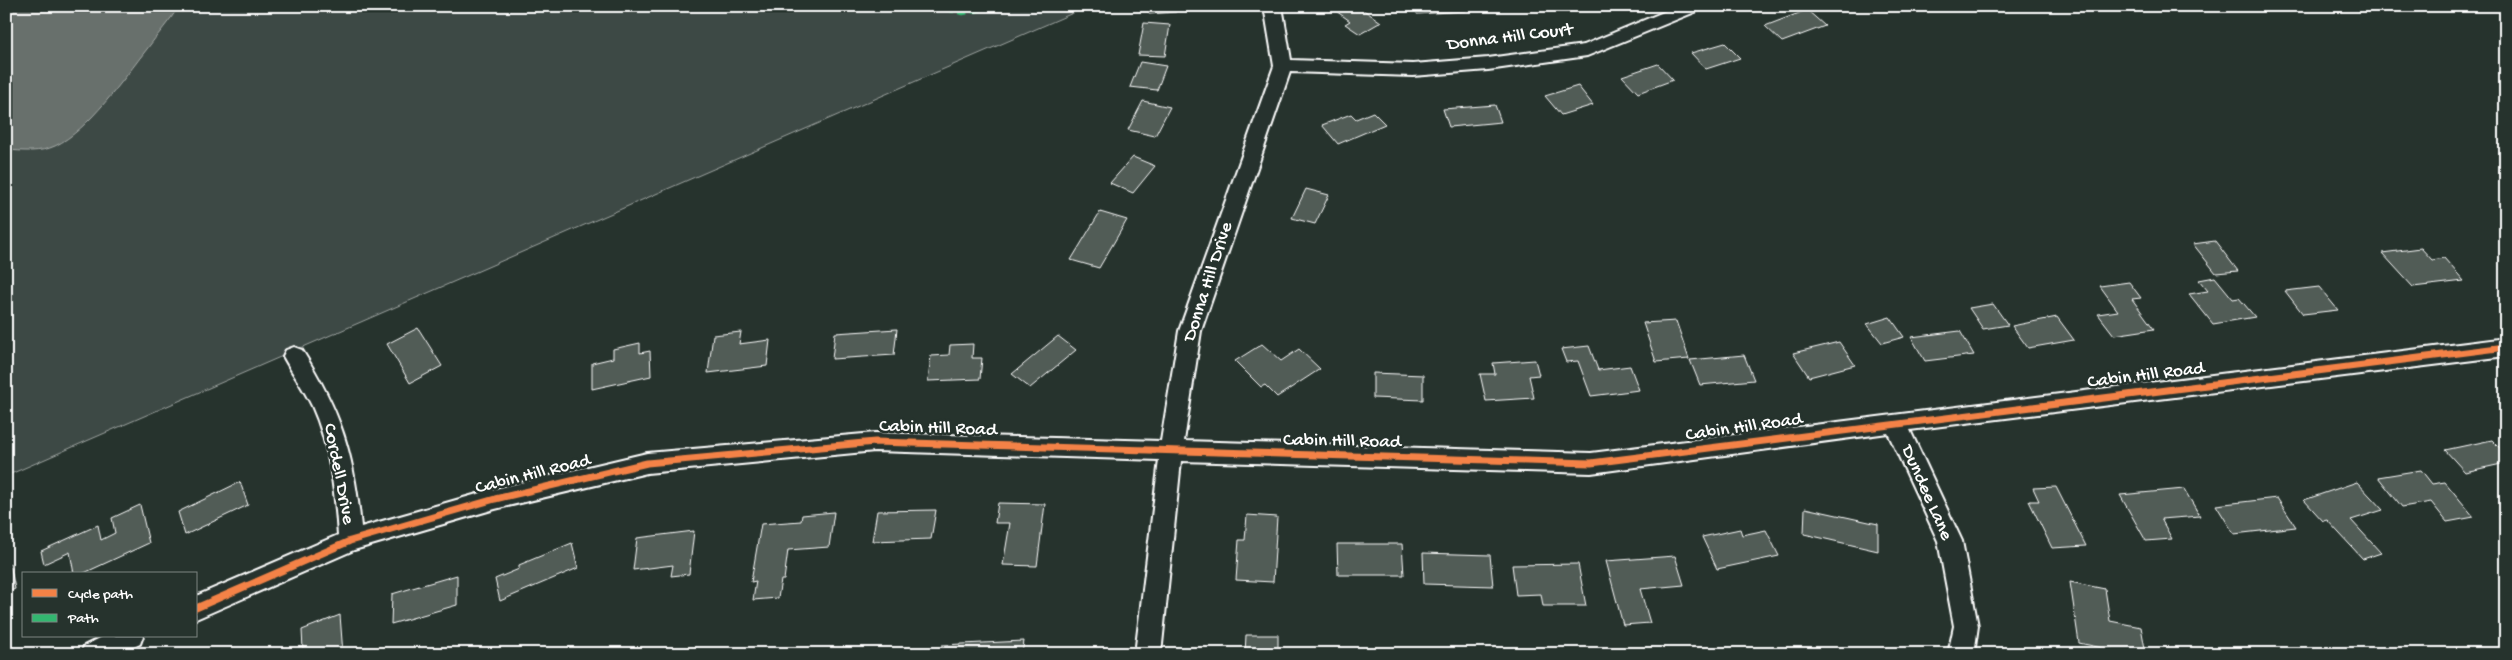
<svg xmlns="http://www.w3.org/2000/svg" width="2512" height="660" font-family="'Gochi Hand',sans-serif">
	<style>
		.green { fill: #3e4944; stroke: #9ea4a2 }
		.water { fill: #67706c; stroke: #a4a9a7 }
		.building { fill: #515c57; stroke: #fff }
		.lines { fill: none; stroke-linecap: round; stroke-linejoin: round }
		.street-casing { stroke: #fff; stroke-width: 4 }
		.street { fill: #26332d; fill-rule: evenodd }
		.quiet { stroke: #33b770; stroke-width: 4.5; stroke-dasharray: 9 4.5; stroke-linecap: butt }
		.cycleway-casing { stroke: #26332d; stroke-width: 10 }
		.cycleway { stroke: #f48246; stroke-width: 7 }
		.labels { text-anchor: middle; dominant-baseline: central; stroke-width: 5; stroke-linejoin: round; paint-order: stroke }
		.street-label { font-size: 19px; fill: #fff; stroke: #26332d }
	</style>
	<rect width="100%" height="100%" fill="#26332d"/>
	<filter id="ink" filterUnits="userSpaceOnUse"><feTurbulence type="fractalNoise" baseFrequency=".02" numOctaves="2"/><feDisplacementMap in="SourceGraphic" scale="10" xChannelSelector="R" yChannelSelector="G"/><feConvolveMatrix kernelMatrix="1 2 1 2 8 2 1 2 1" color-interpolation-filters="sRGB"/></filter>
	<g filter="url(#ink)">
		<path class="green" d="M6,6h1083l-1083,470z"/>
		<path class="water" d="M6,6h173c-9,15 -22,29 -32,43 -23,29 -58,81 -92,97 -15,7 -32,5 -49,4z"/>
		<path class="building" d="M1148,6h27l1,6 -27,2z
			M1329,6h29l23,16 -21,12 -15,-10 5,-3z
			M1415,6h49l1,5 -48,3z
			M1807,10l18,16 -43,16 -17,-16z
			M1144,23l26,2 -5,31 -27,-1z
			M1725,43l15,15 -34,11 -15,-16z
			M1140,62l26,4 -9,24 -27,-3z
			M1658,64l15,16 -35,13 -16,-17z
			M1578,86l15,19 -32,10 -16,-19z
			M1143,101l27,6 -15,29 -27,-6z
			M1495,105l6,17 -52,5 -6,-18z
			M1373,112l12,12 -47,20 -16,-19 29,-11 5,5z
			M1133,157l22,9 -22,27 -23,-10z
			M1306,189l23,6 -14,29 -23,-6z
			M1100,212l27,8 -28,48 -28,-8z
			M2215,241l23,30 -22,2 -23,-29z
			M2421,248l11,12 12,-2 20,23 -51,6 -31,-34z
			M2215,277l18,22 6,-1 16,19 -42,7 -24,-30 19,-3 -9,-11z
			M2129,282l12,16 -9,1 22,30 -40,6 -16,-21 20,-3 -18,-25z
			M2319,287l19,23 -35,4 -18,-23z
			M1993,304l15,21 -25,4 -14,-21z
			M1890,317l14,20 -22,6 -15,-19z
			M2057,317l17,23 -46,8 -16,-22z
			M1676,321l13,38 -33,3 -13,-39z
			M418,328l24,38 -32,17 -23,-39z
			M897,329l-3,26 -62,4 3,-26z
			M1960,331l14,24 -49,6 -14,-24z
			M741,332l-2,12 31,-4 -3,26 -59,7 5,-38z
			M1058,336l18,14 -46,38 -18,-14z
			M1839,342l16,23 -46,12 -16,-24z
			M640,343v10l10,-2 1,25 -59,13v-26l21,-5v-9z
			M973,344l-1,14h10l-2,21 -52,2 3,-25 18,-1 1,-10z
			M1262,344l19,17 18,-12 21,20 -43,28 -12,-12 -4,2 -26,-26z
			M1589,346l9,24 32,-4 9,24 -48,6 -13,-35 -12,1 -5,-13z
			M1744,355l10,25 -54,5 -10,-25z
			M1535,360l4,15 -10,1 5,22 -48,3 -6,-27h15l-2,-11z
			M1373,373l50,2v25l-50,-2z
			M2492,440l14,14v9l-41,9 -20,-22z
			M2421,470l11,14 13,-2 29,35 -27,5 -16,-20 -29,5 -24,-30z
			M240,482l8,23 -63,30 -7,-23z
			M2357,482l26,28 -32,10 30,33 -18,6 -36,-39 -4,1 -19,-21z
			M2056,487l30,59 -34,2 -23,-47h10l-6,-13z
			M2184,489l16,27 -39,3 11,20 -26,2 -26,-46z
			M2277,498l19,29 -62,7 -18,-29z
			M998,503l47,1 -8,62 -34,-1 7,-42h-15z
			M140,505l9,38 -67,31h-8l-4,-22 -26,12 -3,-13 57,-26 3,15 14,-7 -3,-15z
			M1805,508l73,16v27l-74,-17z
			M936,510l-5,29 -59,2 5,-30z
			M834,512l-5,35 -41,3 -4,30h-3l-3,18 -25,2 3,-19 -5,1 10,-58 40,-3 1,-6z
			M1247,515l30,2 -4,65 -37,-2 3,-40h6z
			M1740,529l2,6 24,-5 13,26 -62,13 -15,-32z
			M694,531l-5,43 -18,2 2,-11 -40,5 4,-32z
			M572,543l6,25 -78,33 -5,-22 24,-10v-4z
			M1337,544h65l2,31h-66z
			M1423,553l67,2 3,31 -69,-2z
			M1675,556l9,29 -44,4 10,34 -27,2 -17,-64z
			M10,564l5,25 -9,4v-27z
			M1578,564l8,42h-43l-2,-12 -25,1 -4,-30z
			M457,575v30l-66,19 1,-30z
			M2070,582l35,7 5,32 31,6 5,27h-16l-51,-11z
			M340,615l3,39h-51l11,-4 -1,-20z
			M1246,635h32v19h-33z
			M1024,641l-2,13h-82l2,-9z"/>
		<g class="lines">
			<g class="street-casing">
				<path id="street" d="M1264,6h18l9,54 122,4 75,-6 96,-13 94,-39h24l-2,4 -113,46 -99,14 -75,6 -123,-4 -89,259 -17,110 407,12 915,-115v18l-596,74 52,111 16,85 -4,28h-26l6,-28 -16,-85 -50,-108 -297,40 -410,-12 -20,193h-26l24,-194 -284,-9 -228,22 -152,36 -141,41 -158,69v-23l142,-61c-3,-43 -8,-89 -26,-129 -8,-17 -20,-33 -29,-50l3,-6 8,-3 8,3c39,62 52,104 59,177l134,-38 152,-36 228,-20 286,8 18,-110 95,-265z
					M104,636h39l-3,8 -20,10h-39l3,-8z"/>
			</g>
			<use href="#street" class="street"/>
			<path class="quiet" d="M932,6l31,7 36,-7"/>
			<g class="cycleway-casing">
				<path id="cycleway" d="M196,608l154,-67 145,-42 152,-36 228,-21 716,21 915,-116"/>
			</g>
			<use href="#cycleway" class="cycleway"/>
		</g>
	</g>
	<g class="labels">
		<g class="street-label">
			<text transform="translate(1510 38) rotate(-7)">Donna Hill Court</text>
			<text transform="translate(1209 282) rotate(-72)">Donna Hill Drive</text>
			<text transform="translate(2146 376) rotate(-7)">Cabin Hill Road</text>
			<text transform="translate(1744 428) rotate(-8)">Cabin Hill Road</text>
			<text transform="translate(938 429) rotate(2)">Cabin Hill Road</text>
			<text transform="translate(1342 442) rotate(1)">Cabin Hill Road</text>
			<text transform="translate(338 474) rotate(79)">Cordell Drive</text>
			<text transform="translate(533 475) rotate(-14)">Cabin Hill Road</text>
			<text transform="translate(1926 493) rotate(66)">Dundee Lane</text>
		</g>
	</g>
	<rect width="2512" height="660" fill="none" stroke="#26332d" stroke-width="25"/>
	<rect x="12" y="12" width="2487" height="635" fill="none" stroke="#fff" stroke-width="2" filter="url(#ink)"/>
	<rect x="22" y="572" width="175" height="65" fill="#26332d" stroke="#7d8581"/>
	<rect x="32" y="589" width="25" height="8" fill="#f48246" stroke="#7d8581"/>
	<text x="68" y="598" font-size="15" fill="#ffffff">Cycle path</text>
	<rect x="32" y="614" width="25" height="8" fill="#33b770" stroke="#7d8581"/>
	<text x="68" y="622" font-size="15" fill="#ffffff">Path</text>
</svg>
